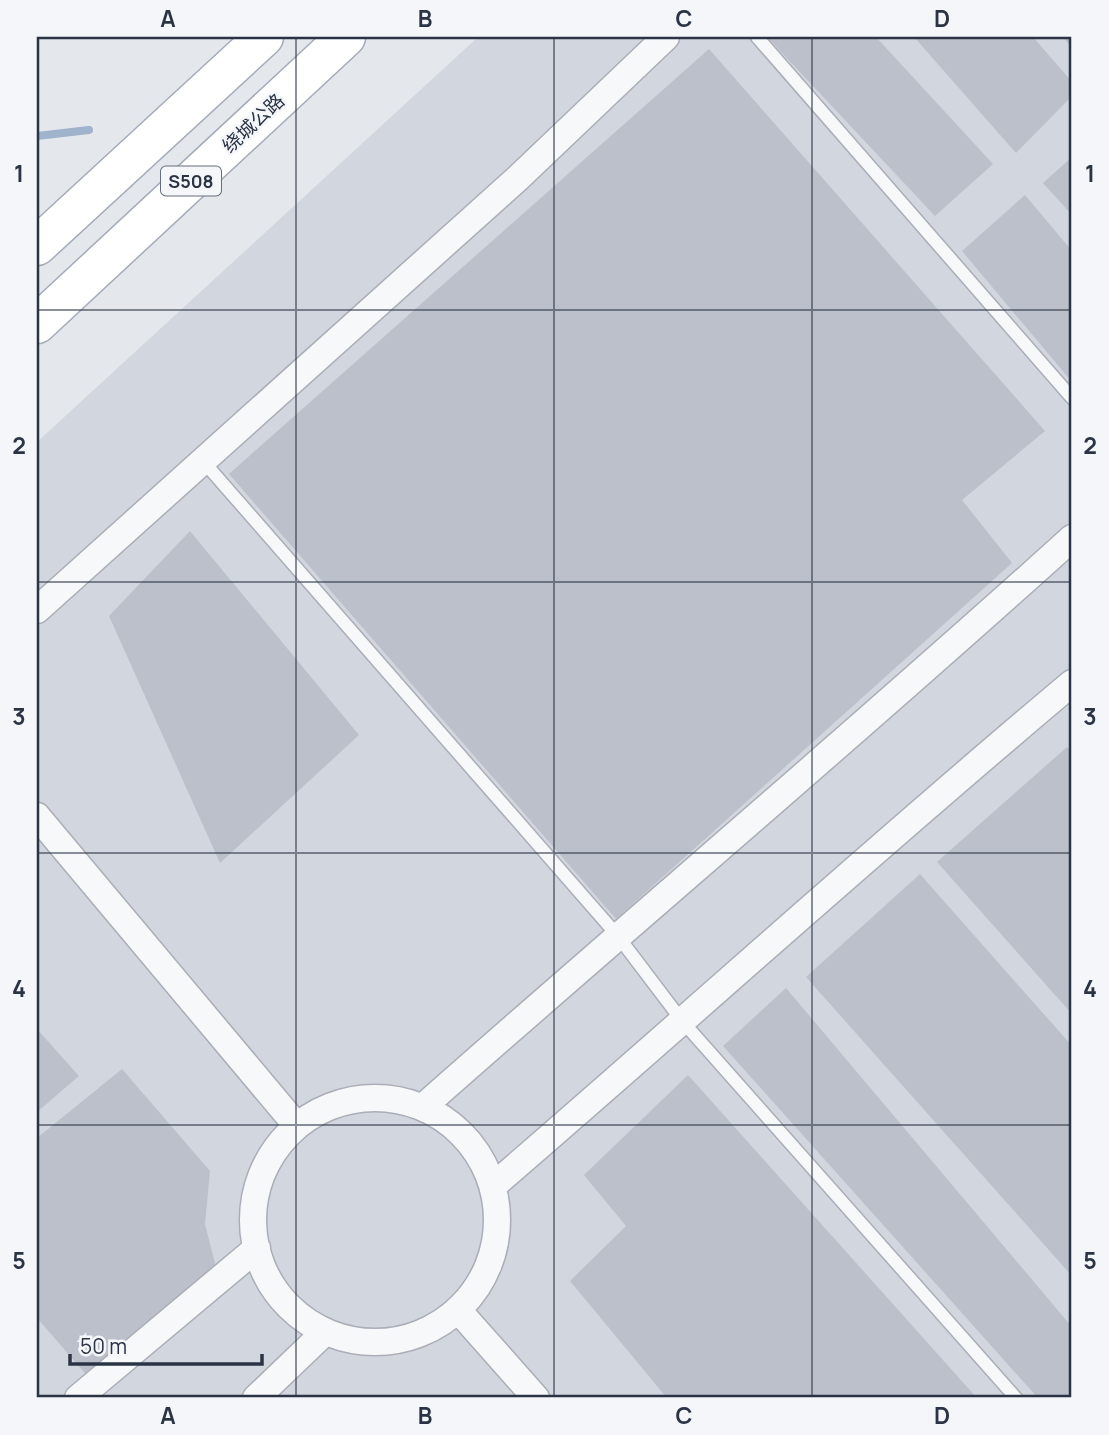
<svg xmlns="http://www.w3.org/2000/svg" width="1109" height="1435" font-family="Manrope,'Noto Sans SC',sans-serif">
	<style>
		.built { fill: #d2d6de }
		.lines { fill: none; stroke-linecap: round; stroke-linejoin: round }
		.stream { stroke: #9fb4cc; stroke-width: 8 }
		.building { fill: #bbc0ca }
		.service-casing { stroke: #a9aeb7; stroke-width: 15 }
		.minor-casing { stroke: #a9aeb7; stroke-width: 29 }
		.primary-casing { stroke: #a3abb8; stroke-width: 41 }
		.service { stroke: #f7f8fa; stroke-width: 12 }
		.minor { stroke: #f7f8fa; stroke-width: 26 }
		.primary { stroke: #fff; stroke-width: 38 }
		.grid { fill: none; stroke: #2b3445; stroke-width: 2; stroke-opacity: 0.55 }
		.labels { text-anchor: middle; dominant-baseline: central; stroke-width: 5; stroke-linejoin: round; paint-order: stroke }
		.shield { fill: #f4f6f9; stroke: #676e7b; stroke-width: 2 }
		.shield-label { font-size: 18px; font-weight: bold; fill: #2b3445 }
		.street-label { font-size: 19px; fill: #2b3445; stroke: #f4f6f9 }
		.neatline { fill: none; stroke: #2b3445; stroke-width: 2.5 }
		.grid-label { font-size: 23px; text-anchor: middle; font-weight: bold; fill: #2b3445 }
	</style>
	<rect width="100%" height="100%" fill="#e4e7ec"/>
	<path class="built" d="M478,37h594v1361h-1035v-956z"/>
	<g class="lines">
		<path class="stream" d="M37,136l52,-6"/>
	</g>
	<path class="building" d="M767,37h109l117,127 -58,52z
		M914,37h119l39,45v14l-56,57z
		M1063,37h9v11z
		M709,49l336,382 -83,69 50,63 -396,356 -387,-445z
		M1072,157v58l-29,-32z
		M1025,195l47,56v131l-110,-131z
		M190,531l169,204 -139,128 -111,-247z
		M1067,747l5,6v261l-135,-152z
		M920,874l152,172v230l-266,-299z
		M786,988l286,339v71h-34l-315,-352z
		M37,1029l42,47 -42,36z
		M122,1069l88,102 -5,53 12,47 -127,108 -53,-61v-180z
		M688,1075l289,323h-310l-97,-117 56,-55 -42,-51z"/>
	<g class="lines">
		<g class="service-casing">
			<path id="service" d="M757,37l315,361
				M203,461l414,474 66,87 333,376"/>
		</g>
		<g class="minor-casing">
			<path id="minor" d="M37,610l481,-432 148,-141
				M37,816l260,310
				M253 1220a122 122 0 1 1 244 0a122 122 0 1 1-244 0Z
				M423,1107c216,-191 436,-376 649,-569
				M493,1186c194,-167 383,-339 579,-503
				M458,1310l78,88
				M78,1398l179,-150
				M256,1398l69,-66"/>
		</g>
		<g class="primary-casing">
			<path id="primary" d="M37,246l227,-209
				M37,324l309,-287"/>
		</g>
		<use href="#service" class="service"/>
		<use href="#minor" class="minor"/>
		<use href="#primary" class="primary"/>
	</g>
	<path class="grid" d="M296,37v1361M554,37v1361M812,37v1361M37,310h1035M37,582h1035M37,853h1035M37,1125h1035"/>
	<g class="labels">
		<rect class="shield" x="161" y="166.5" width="60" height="29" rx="5"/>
		<g class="shield-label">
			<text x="191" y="181">S508</text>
		</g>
		<g class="street-label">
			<text transform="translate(253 123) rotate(-43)">绕城公路</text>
		</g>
	</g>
	<rect width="1109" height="1435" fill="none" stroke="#f4f6f9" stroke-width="77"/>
	<path d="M70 1354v10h192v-10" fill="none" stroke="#2b3445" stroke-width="3.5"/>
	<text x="80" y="1354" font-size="21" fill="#2b3445" stroke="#f4f6f9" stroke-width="5" paint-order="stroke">50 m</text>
	<rect x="38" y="38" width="1032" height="1358" class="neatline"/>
	<g class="grid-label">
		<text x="168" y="27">A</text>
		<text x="425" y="27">B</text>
		<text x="684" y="27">C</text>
		<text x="942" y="27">D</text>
		<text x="19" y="182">1</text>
		<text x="1090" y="182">1</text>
		<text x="19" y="454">2</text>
		<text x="1090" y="454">2</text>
		<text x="19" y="725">3</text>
		<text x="1090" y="725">3</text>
		<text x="19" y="997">4</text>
		<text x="1090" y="997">4</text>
		<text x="19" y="1269">5</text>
		<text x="1090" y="1269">5</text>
		<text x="168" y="1424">A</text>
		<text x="425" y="1424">B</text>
		<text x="684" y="1424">C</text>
		<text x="942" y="1424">D</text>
	</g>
</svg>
